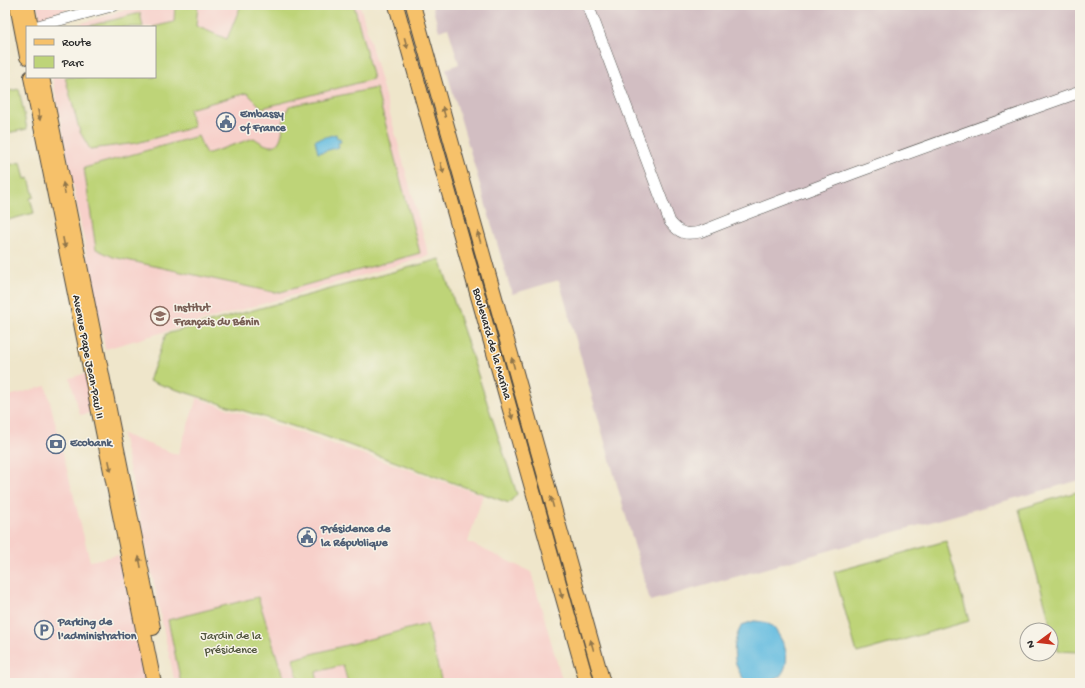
<svg xmlns="http://www.w3.org/2000/svg" width="1085" height="688" font-family="'Gochi Hand',sans-serif">
	<style>
		.built { fill: #f7d0ca }
		.industrial { fill: #d2bec2 }
		.green { fill: #bed478; stroke: #748052 }
		.water { fill: #63bce0; stroke: #477486 }
		.lines { fill: none; stroke-linecap: round; stroke-linejoin: round }
		.minor-casing { stroke: #484743; stroke-width: 12 }
		.major-casing { stroke: #484743; stroke-width: 16 }
		.minor { stroke: #fff; stroke-width: 11 }
		.major { stroke: #f6c16b; stroke-width: 14 }
		.oneway { fill: #90764b }
		.labels { text-anchor: middle; dominant-baseline: central; stroke-width: 3; stroke-linejoin: round; paint-order: stroke }
		.service-label { font-size: 12px; font-weight: bold; fill: #4e5e75; stroke: #f7f3e8; text-anchor: start }
		.education-label { font-size: 12px; font-weight: bold; fill: #785e54; stroke: #f7f3e8; text-anchor: start }
		.street-label { font-size: 12px; fill: #2b2b2b; stroke: #f7f3e8 }
		.park-label { font-size: 12px; fill: #50553e; stroke: #f7f3e8 }
	</style>
	<rect width="100%" height="100%" fill="#f7f3e8"/>
	<filter id="ink" filterUnits="userSpaceOnUse"><feTurbulence type="fractalNoise" baseFrequency=".025" numOctaves="2"/><feDisplacementMap in="SourceGraphic" scale="8" xChannelSelector="R" yChannelSelector="G"/><feConvolveMatrix kernelMatrix="1 2 1 2 8 2 1 2 1" color-interpolation-filters="sRGB"/></filter>
	<filter id="wash" filterUnits="userSpaceOnUse"><feTurbulence type="fractalNoise" baseFrequency=".012" numOctaves="4" result="noise"/><feDisplacementMap in="SourceGraphic" scale="16" xChannelSelector="R" yChannelSelector="G"/><feGaussianBlur stdDeviation="0.9" result="paint"/><feColorMatrix in="noise" values="0 0 0 0 0 0 0 0 0 0 0 0 0 0 0 0 0 1.4 0 .05"/><feComposite in="paint" operator="in"/></filter>
	<g filter="url(#wash)">
		<rect width="100%" height="100%" fill="#efe6cb"/>
		<path class="built" d="M37,5h43l-40,13z
			M142,5h218l69,251 -324,93 -53,-272h103v-50h-86z
			M87,373l8,39 -15,3 -10,-37z
			M46,386l44,175 28,-6 1,3h1l29,125h-144v-286z
			M197,398l286,97 -15,47 63,30 32,111h-388l-53,-249 56,21z"/>
		<path class="industrial" d="M432,5h648v475l-430,121 -91,-321 -47,14 -66,-225 13,-5 -11,-36 -9,3z"/>
		<path class="green" d="M175,5h23l-2,21 31,13 14,-34h113l19,74 -111,29 -15,-15 -58,16 5,18 -57,16 -47,6 -10,-17 -15,-55h90v-50h-2l21,-5z
			M140,13l3,14h-58z
			M376,88l44,165 -143,40 -164,-36 -17,-8 -12,-81 114,-32 8,18 48,-16c13,9 24,14 28,-5 1,-3 0,-6 0,-9 1,-6 5,-13 7,-18z
			M19,89l8,40 -20,4 -2,-8v-33z
			M21,162l4,17 4,-1 5,19 -4,1 4,15 -26,7 -3,-9v-45z
			M440,259l77,235 -8,9 -185,-67 -175,-55 17,-47z
			M1080,491v161l-22,-1 -39,-142z
			M946,541l23,80 -112,32 -23,-81z
			M258,597l27,86h-104l-13,-63z
			M427,624l15,59h-94l-5,-18 -27,7 2,11h-19l-6,-24z"/>
		<path class="water" d="M336,134l1,4h3l1,4 -3,1 1,4 -21,6 -3,-13z
			M754,621c17,1 20,5 28,20 8,15 6,34 -11,41 -4,2 -8,1 -12,1 -3,0 -7,1 -10,0 -4,-1 -6,-5 -8,-8 -10,-16 -8,-35 1,-50z"/>
	</g>
	<g filter="url(#ink)">
		<g class="lines">
			<g class="minor-casing">
				<path id="minor" d="M588,5l82,217c10,12 16,13 30,10 126,-50 253,-95 380,-140
					M34,27l81,-22"/>
			</g>
			<g class="major-casing">
				<path id="major" d="M17,5l10,52
					M27,5l4,22
					M396,5l191,678
					M413,5l190,678
					M31,77l123,606
					M42,77l111,551"/>
			</g>
			<use href="#minor" class="minor"/>
			<use href="#major" class="major"/>
		</g>
		<defs><path id="oneway-solid" d="M-6-.8H1V-3.2L6.5 0L1 3.2V.8H-6Z"/></defs>
		<g class="oneway">
			<use href="#oneway-solid" transform="translate(406 43) rotate(74)"/>
			<use href="#oneway-solid" transform="translate(444 112) rotate(-106)"/>
			<use href="#oneway-solid" transform="translate(39 115) rotate(79)"/>
			<use href="#oneway-solid" transform="translate(442 168) rotate(74)"/>
			<use href="#oneway-solid" transform="translate(64 188) rotate(-101)"/>
			<use href="#oneway-solid" transform="translate(479 237) rotate(-106)"/>
			<use href="#oneway-solid" transform="translate(64 243) rotate(79)"/>
			<use href="#oneway-solid" transform="translate(513 363) rotate(-105)"/>
			<use href="#oneway-solid" transform="translate(511 414) rotate(74)"/>
			<use href="#oneway-solid" transform="translate(110 466) rotate(78)"/>
			<use href="#oneway-solid" transform="translate(552 502) rotate(-106)"/>
			<use href="#oneway-solid" transform="translate(140 562) rotate(-101)"/>
			<use href="#oneway-solid" transform="translate(561 593) rotate(74)"/>
			<use href="#oneway-solid" transform="translate(592 645) rotate(-106)"/>
		</g>
	</g>
	<defs>
		<g id="civic-ring" transform="scale(1)"><circle r="9.5" fill="#f7f3e8" stroke="#5c6f8a" stroke-width="1.5"/><path d="M-.6-6.5H3V-4.5H.6V-3L4-1V1h2V6H-6V1h2V-1L-.6-3ZM-1.2 2.5V6h2.4V2.5Z" fill="#5c6f8a"/></g>
		<g id="school-ring" transform="scale(1)"><circle r="9.5" fill="#f7f3e8" stroke="#8d6e63" stroke-width="1.5"/><path d="M0-5L7-2L0 1L-7-2ZM-4 1L0 2.5L4 1V4Q0 6-4 4Z" fill="#8d6e63"/></g>
		<g id="bank-ring" transform="scale(1)"><circle r="9.5" fill="#f7f3e8" stroke="#5c6f8a" stroke-width="1.5"/><path d="M-6-4H6V4H-6ZM0-2.3a2.3 2.3 0 1 0 0 4.6a2.3 2.3 0 1 0 0-4.6Z" fill="#5c6f8a"/></g>
		<g id="parking-ring" transform="scale(1)"><circle r="9.5" fill="#f7f3e8" stroke="#5c6f8a" stroke-width="1.5"/><path d="M-3.5-5.5H1a3.5 3.5 0 0 1 0 7H-1V5.5H-3.5ZM-1-3.4V-.6H.8a1.4 1.4 0 0 0 0-2.8Z" fill="#5c6f8a"/></g>
	</defs>
	<g fill-rule="evenodd">
		<use href="#civic-ring" x="226" y="122"/>
		<use href="#school-ring" x="160" y="316"/>
		<use href="#bank-ring" x="56" y="444"/>
		<use href="#civic-ring" x="307" y="537"/>
		<use href="#parking-ring" x="44" y="630"/>
	</g>
	<g class="labels">
		<g class="service-label">
			<text x="240" y="115">Embassy<tspan x="240" dy="14">of France</tspan></text>
			<text x="70" y="444">Ecobank</text>
			<text x="321" y="530">Présidence de<tspan x="321" dy="14">la République</tspan></text>
			<text x="58" y="623">Parking de<tspan x="58" dy="14">l'administration</tspan></text>
		</g>
		<g class="education-label">
			<text x="174" y="309">Institut<tspan x="174" dy="14">Français du Bénin</tspan></text>
		</g>
		<g class="street-label">
			<text transform="translate(491 344) rotate(74)">Boulevard de la Marina</text>
			<text transform="translate(87 357) rotate(79)">Avenue Pape Jean-Paul II</text>
		</g>
		<g class="park-label">
			<text x="231" y="637">Jardin de la<tspan x="231" dy="14">présidence</tspan></text>
		</g>
	</g>
	<rect width="1085" height="688" fill="none" stroke="#f7f3e8" stroke-width="20"/>
	<rect x="26" y="26" width="130" height="52" fill="#f7f3e8" stroke="#a5a39c"/>
	<rect x="34" y="39" width="20" height="6" fill="#f6c16b" stroke="#a5a39c"/>
	<text x="62" y="46" font-size="12" fill="#2b2b2b">Route</text>
	<rect x="34" y="56" width="20" height="12" fill="#bed478" stroke="#a5a39c"/>
	<text x="62" y="66" font-size="12" fill="#2b2b2b">Parc</text>
	<g transform="translate(1039 642) rotate(255)"><circle r="19" fill="#f7f3e8" stroke="#a5a39c"/>
	<path d="M0-3L7 15L0 10L-7 15Z" fill="#c8321e"/>
	<text y="-6" font-size="11" font-weight="bold" text-anchor="middle" fill="#2b2b2b">N</text>
	</g>
</svg>
